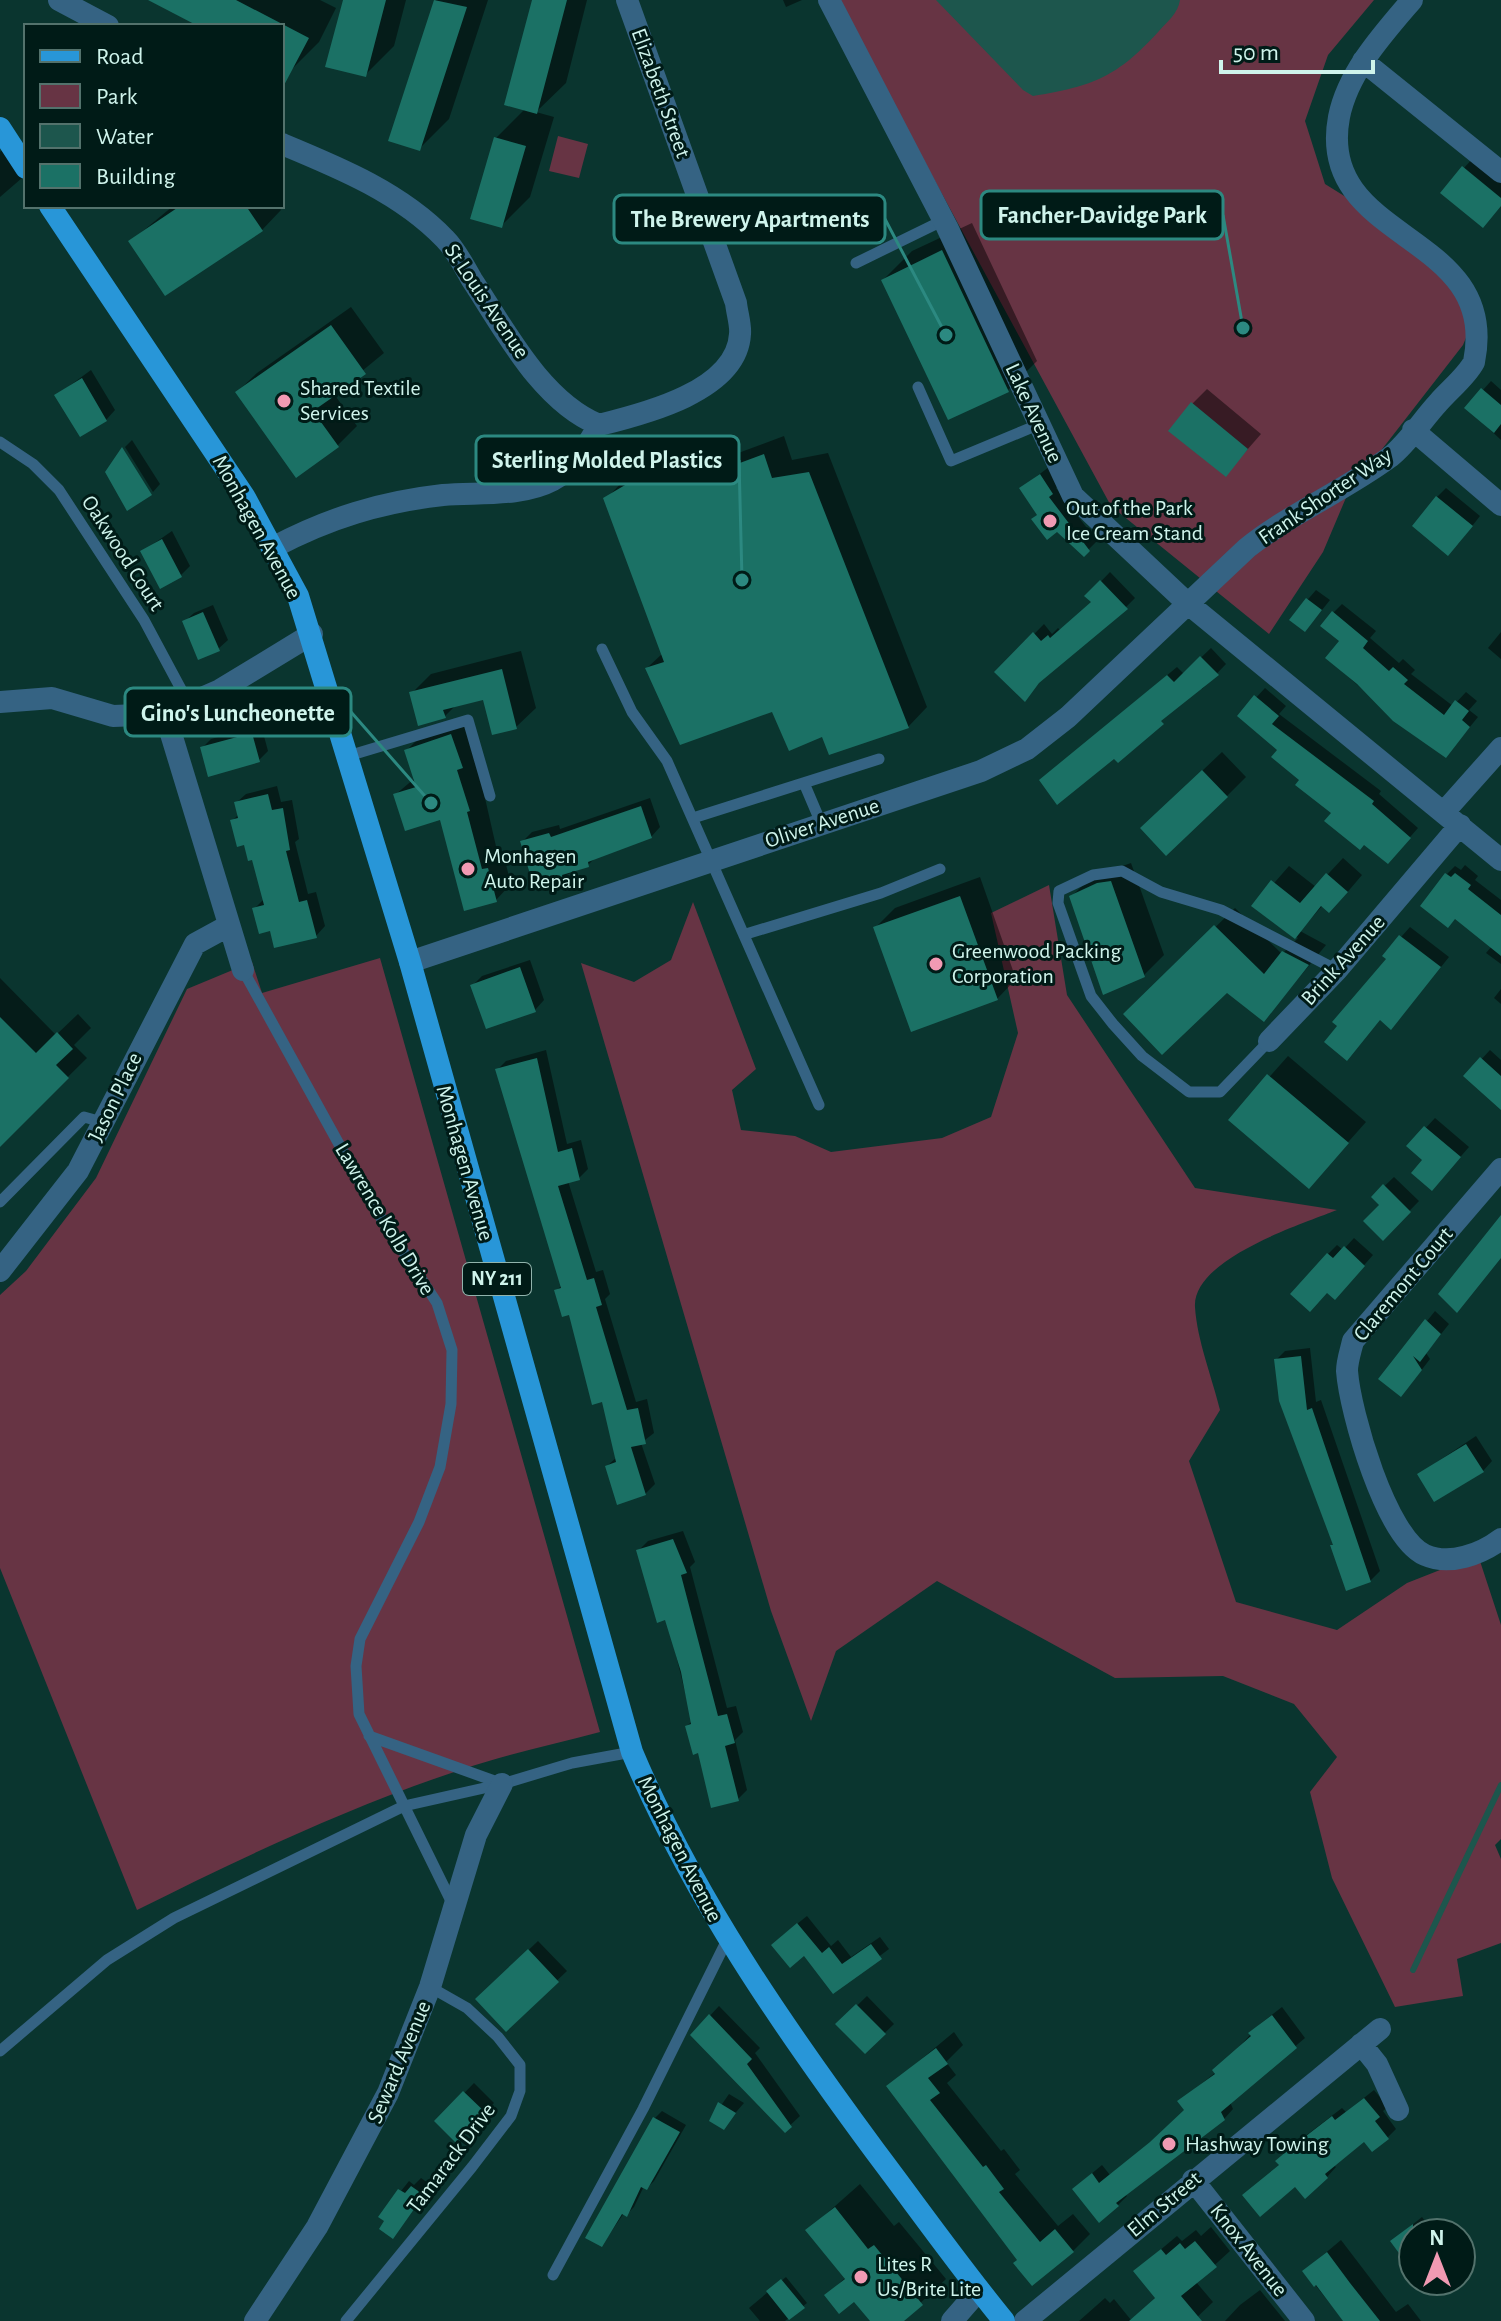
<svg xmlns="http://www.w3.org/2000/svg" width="1501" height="2321" font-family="'Alegreya Sans',sans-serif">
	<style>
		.green { fill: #673444 }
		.water { fill: #1d564d }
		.shadow { fill: #0007 }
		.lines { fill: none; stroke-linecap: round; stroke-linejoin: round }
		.stream { stroke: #1d564d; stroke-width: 6 }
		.building { fill: #1b7165 }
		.service { stroke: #356383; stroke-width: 11 }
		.minor { stroke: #356383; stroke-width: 22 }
		.primary { stroke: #2896d8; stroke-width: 22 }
		.poi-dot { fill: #f19ab3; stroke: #001b17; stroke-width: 3 }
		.labels { text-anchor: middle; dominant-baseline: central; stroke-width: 6; stroke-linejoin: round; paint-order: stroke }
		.shield { fill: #001b17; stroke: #91b3ac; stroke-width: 2 }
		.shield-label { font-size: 20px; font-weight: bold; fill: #cff4ec }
		.street-label { font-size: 22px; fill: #cff4ec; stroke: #001b17 }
		.poi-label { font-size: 22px; fill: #cff4ec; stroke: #001b17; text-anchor: start }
		.leader { fill: none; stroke: #2c8981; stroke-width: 3 }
		.callout-dot { fill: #2c8981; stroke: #001b17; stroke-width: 3 }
		.callout { fill: #001b17; stroke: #2c8981; stroke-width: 3 }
		.callout-label { font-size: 24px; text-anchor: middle; font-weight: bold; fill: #cff4ec }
	</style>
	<rect width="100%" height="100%" fill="#0a352f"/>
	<path class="green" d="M837,0h537l-46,55 -23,66 20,63 82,51 70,76 -14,34 -115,148 -25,59 -54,82 -158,-128z
		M558,136l30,8 -9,34 -30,-7z
		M1049,885l18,110 128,193 142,22c-35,14 -145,49 -142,97 2,33 17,70 25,103l-31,51 47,141 101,28 70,-47 71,-28 23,70v214l-6,6 6,14v84l-44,16 6,37 -68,11 -63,-129 -22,-86 27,-35 -43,-53 -71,-28 -108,2 -178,-97 -101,70 -25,70 -40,-110 -190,-648 53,19 37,-22 22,-58 63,167 -24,21 9,40 54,6 36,16 111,-14 49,-21 27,-84 -27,-120z
		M380,958l220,774c-46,12 -92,22 -137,37 -112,37 -220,88 -326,141l-137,-342v-273l26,-24 70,-93 91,-189 65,-27 10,31z"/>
	<path class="water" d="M936,0h244c-2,13 -12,21 -21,31 -42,46 -65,55 -126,65l-10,-6z"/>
	<path class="shadow" d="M156,0h164l16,8 -17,34 -29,29 -8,-4v-41h-79z
		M345,0h61l-12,46 -29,29z
		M436,0h52l-39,119 -29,29 -29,-9z
		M534,0h53l-21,83 -30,29 18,5 -24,80 -29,29 -5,-88 29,-29z
		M783,0h19l-16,7z
		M2,150l20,28 -22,19v-45z
		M1473,158l28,23v24l-37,-37z
		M173,206h105l3,4 -19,20 -131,11z
		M972,223l65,138 -29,29 -125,-110 29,-29z
		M351,307l33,46 -50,41 23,32 -19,19 -42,30 -59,-83 20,-19z
		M91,370l24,40 -9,10 -49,-25z
		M1491,381l10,9v50l-34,-32z
		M1207,389l54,45 -35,40 -34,-70z
		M698,436l16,26 70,-26 8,24 36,-7 99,254 -19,20 -85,8 -50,-26 -126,-41 16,-15 -57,-154 19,-20z
		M132,440l28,44 -7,8 -28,-45z
		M1049,467l11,17 -4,4 41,53 -13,13 -45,-40 -18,-26z
		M1446,488l34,28 -22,28 -21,-47z
		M172,531l18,35 -9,9 -38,-24z
		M1110,572l25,26 -9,9 -129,65 47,-48 8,10 6,-6 2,2 33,-28 -6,-6z
		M1316,590l14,10 -16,20 -23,-1z
		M1342,604l34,27 -6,7 29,25 4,-4 12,11 -4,4 42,32 13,-14 11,9 -8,9 9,7 -32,39 -31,-20 -88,-78 15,-18 -9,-27z
		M213,605l15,35 -10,9 -34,-27 10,-9z
		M1501,632v27l-13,-11z
		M1211,648l15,16 -24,25 -3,-3 -85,70 -73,24 136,-113 7,7z
		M521,651l15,57 -20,19 -32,-29 -28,7 -11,11 -33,-23 19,-19z
		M1265,688l21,18 -7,8 102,77 -2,3 39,34 -22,25 -63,-40 -53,-63 -40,-35z
		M467,719l31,136 5,-2 8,31 -15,16 -55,-82 -46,-23 20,-17 -9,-27 16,-16z
		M261,725l7,26 -9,9 -57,-12 9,-9z
		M1222,752l24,25 -19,19 -65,13z
		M277,786l4,16 11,-2 7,39 -4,3 13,52 8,-2 9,34 -9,10 -45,-7 -17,-20 11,-11 -11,-41 -22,-36 7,-7 -3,-11 10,-9z
		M650,798l10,29 -9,10 -55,20 -8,8 -26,12 -40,-35 10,-10 27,-7 1,4z
		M1343,858l19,17 -17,20 -22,10 -23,26 26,14 -62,75 -37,-30 -101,24 109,-106 47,46 16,-16 -44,-32 35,-40 27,21z
		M1131,863l33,92 -20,20 -40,17 -32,-96 19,-19z
		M1465,865l13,11 -3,4 26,20v64l-15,-11 6,-7 -45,-72 8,-8 6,4z
		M980,877l36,102 -19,20 -121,-72 19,-19z
		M1410,927l39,30 -49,61 -11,-59 -4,-4z
		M530,960l14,40 -9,10 -62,-25 9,-9z
		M0,978l56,57 22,-21 13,14 -17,17 13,13 -87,86z
		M1501,989v15l-7,-6z
		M546,1050l21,94 14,-4 7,29 -9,9 -11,3 28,91 7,-2 7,24 -5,5 31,103 11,-3 7,34 -13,10 14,41 -10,10 -38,-28 10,-9 -13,-57 -34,-87 -14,-22 6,-6 -65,-215 9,-9z
		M1490,1050l11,10v40l-35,-24z
		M1288,1056l78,66 -57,64 -78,-66z
		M1435,1118l34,29 -28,32 -32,-33z
		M1394,1177l25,24 -36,37 -1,-33 -9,-8z
		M1354,1238l19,17 -29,33 -16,-34 9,-9 6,5z
		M1435,1311l14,13 -23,29 4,6 -20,26 -29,-6z
		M1310,1348l6,54 5,-2 59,171 -10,10 -94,-221 9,-9z
		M1476,1436l16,25 -9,10 -64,3z
		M683,1531l12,31 -5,5 37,141 9,-2 7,26 -8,8 12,50 -9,9 -39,-48 -12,-25 5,-5 -25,-103 -28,-68 9,-9z
		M807,1916l24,30 7,-6 13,17 29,-20 9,12 -56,42 -28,-38 -23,-17z
		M538,1941l29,30 -61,58 -29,-30z
		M867,1996l27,28 -29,28 -27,-28z
		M719,2006l41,42 -5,5 45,63 -15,14 -93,-95z
		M1282,2007l23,31 -75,64 3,7 -9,10 -99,75 2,2 -9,9 -34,-25 18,-15 8,10 52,-42 24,-23 -6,-9 36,-29 44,-48z
		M954,2032l9,13 -17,17 10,13 -9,8 54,68 3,-2 16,21 -5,4 43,52 15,-12 17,20 -17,17 -54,9 -130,-174z
		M474,2083l20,20 -37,38 -20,-20z
		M1374,2090l14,17 -5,4 13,18 -9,9 -23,1 -31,26 3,2 -9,10 -46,-13 6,-12 17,-15 38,-29 4,4z
		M729,2094l15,9 -21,24 -12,-7z
		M662,2111l24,14 -32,56 -7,7 -3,-2 -10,21 -7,7 -3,-1 -22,32 52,-126z
		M421,2178l10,7 -38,51 -6,-16 -6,-4 28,-35 5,4z
		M860,2184l34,42 5,-4 47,57 -45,42h-28l-19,-22 -27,-4 19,-18 -38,-47z
		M1422,2217l12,16h-21v32l-21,-24z
		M1211,2227l19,24 -34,31 17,20 -20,19h-114l26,-23 5,5 4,-4 17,21 25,-23 -21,-26 42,-35 5,5 14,-11 5,6z
		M1341,2240l55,72 12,-8 13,17h-77l-40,-50z
		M786,2277l21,26 -22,18h-25l-11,-13z
		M1260,2290l25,31h-60l15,-16z"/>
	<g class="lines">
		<path class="stream" d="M1413,1970l88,-185"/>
	</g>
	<path class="building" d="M148,0h88l73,38 -27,51v-63h-84z
		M343,0h43l-20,77 -41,-10z
		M434,0l33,7 -47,144 -32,-10z
		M532,0h35l-30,114 -33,-9z
		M494,137l32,9 -24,82 -32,-9z
		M1462,166l39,32v8l-18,22 -43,-35z
		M180,206h66l17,25 -98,65 -37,-55z
		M942,250l67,142 -61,28 -67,-140z
		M331,325l35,49 -53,37 26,36 -43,31 -61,-86z
		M82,378l25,43 -27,16 -26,-42z
		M1481,388l20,17v19l-7,9 -30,-25z
		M1191,402l57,47 -22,28 -58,-46z
		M122,447l30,48 -25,16 -22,-39z
		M678,454l16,26 70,-26 8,24 37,-6 100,256 -80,27 -7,-18 -33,14 -17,-39 -92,33 -35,-77 19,-6 -61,-164z
		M1040,474l13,20 -4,3 41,54 -6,6 -27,-25 -10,8 -16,-21 6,-4 -18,-27z
		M1436,496l37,30 -25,30 -36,-30z
		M162,539l20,38 -22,12 -20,-38z
		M1100,580l28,29 -89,74 -14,19 -31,-30 39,-40 8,9 7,-6 2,3 41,-36 -7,-6z
		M1306,598l16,12 -17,22 -16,-12z
		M1332,611l36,30 -5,7 26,23 4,-4 15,13 -4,4 40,31 11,-15 14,11 -7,9 8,7 -24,31 -53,-37 -36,-37 -32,-26 14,-17 -19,-15z
		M203,612l17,39 -22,9 -16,-39z
		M1200,656l19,19 -58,46 3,3 -46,39 -4,-4 -57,46 -18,-25 128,-105 7,7z
		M502,669l15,60 -25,6 -9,-35 -40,10 3,8 -28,8 -9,-34z
		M1254,695l25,21 -7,8 102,77 -2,3 39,34 -23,26 -24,-19 -4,5 -36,-29 7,-8 -36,-28 4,-5 -28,-23 6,-7 -40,-34z
		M252,733l8,29 -52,15 -8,-30z
		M451,734l12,34 -6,2 13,41 -3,1 15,57 6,-1 9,34 -33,9 -24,-91 -35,11 -12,-37 23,-7 -12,-37z
		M1202,770l26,27 -62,59 -26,-28z
		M268,794l4,16 11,-2 7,42 -4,1 13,51 8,-2 10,38 -43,10 -4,-17 -11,3 -7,-26 12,-3 -12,-45 -4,1 -4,-16 -7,2 -7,-27 8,-2 -4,-16z
		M641,806l11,32 -64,24 1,5 -27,8 1,3 -29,9 -14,-46 29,-8 2,4z
		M1326,873l22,19 -19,21 -8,-7 -26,33 -44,-33 20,-26 29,23z
		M1445,873l6,4 4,-4 16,12 -3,4 33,26v41l-46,-37 -7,9 -28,-22z
		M1111,881l34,96 -42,18 -34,-99 28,-13z
		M960,896l38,104 -87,32 -38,-105z
		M1214,925l50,49 18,-23 27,14 -45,57 -37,-29 -65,62 -39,-41z
		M1399,935l42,32 -50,63 -11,-10 -33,41 -23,-19 13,-16 -5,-4 54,-63 -4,-3z
		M520,967l16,45 -50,17 -16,-44z
		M0,1017l36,36 21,-21 16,17 -17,16 13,13 -69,69z
		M1480,1057l21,19v34l-38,-34z
		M537,1058l21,94 14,-4 8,32 -22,6 29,94 7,-2 8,27 -6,2 31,103 11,-2 8,36 -15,3 15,48 -29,10 -12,-39 11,-4 -14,-60 -10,3 -23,-90 -7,2 -8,-27 7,-2 -66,-219z
		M1267,1074l82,69 -40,46 -81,-69z
		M1424,1126l37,31 -29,34 -21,-18 11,-13 -16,-14z
		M1383,1184l28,28 -28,29 -20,-20 16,-16 -8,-8z
		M1501,1215v43l-44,55 -19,-19z
		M1344,1246l21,20 -30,34 -8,-7 -17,19 -20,-18 37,-41 6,5z
		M1425,1319l16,15 -21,28 -7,-6 9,14 -21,27 -23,-18z
		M1301,1356l6,54 5,-2 59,174 -25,9 -16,-46h3l-54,-144 -5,-42z
		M1466,1444l18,28 -50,30 -17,-28z
		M673,1539l14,34 -6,2 37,141 9,-2 8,29 -10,3 14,55 -28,7 -13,-55 -5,2 -8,-29 6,-2 -10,-52 -16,-52 -8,3 -21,-73z
		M797,1923l25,30 7,-6 13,17 29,-20 11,15 -49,35 -29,-38 -14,12 -19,-23z
		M528,1949l31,33 -53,50 -31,-33z
		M856,2004l30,30 -21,20 -30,-30z
		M709,2014l43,45 -5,5 45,63 -7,6 -95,-98z
		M1272,2015l25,33 -76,64 4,8 -109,83 3,3 -20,17 -27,-34 20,-16 7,10 51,-41 34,-32 -7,-9 38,-27 -3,-4 39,-34 -3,-3z
		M936,2048l12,16 -20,14 12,15 -10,7 53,67 3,-2 18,24 -5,3 41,50 15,-13 19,23 -42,34 -19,-23 4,-3 -131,-174z
		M463,2091l23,22 -29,31 -23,-23z
		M1364,2098l16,19 -5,4 14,18 -17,13 -8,-10 -39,32 3,4 -23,21 -10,-12 -35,30 -18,-22 37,-30 -4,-4 18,-15 39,-30 3,4z
		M718,2102l18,11 -12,17 -15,-9z
		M653,2117l27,15 -33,58 -6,-3 -14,30 -5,-3 -20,33 -17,-9z
		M411,2186l13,9 -31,44 -14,-10 5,-8 -6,-4 20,-28 7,4z
		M835,2207l33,42 6,-4 49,60 -19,16h-34l-16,-19 -15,12 -15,-19 21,-16 -40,-49z
		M1413,2224v48l-23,-31z
		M1195,2241l22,26 -36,29 21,25h-73l26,-23 -22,-27 28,-22 5,6 14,-12 5,6z
		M1327,2252l23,31 30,38h-37l-27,-36 -2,2 -12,-16z
		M781,2279l24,29 -16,12 -23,-29z"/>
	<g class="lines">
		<path class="service" d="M856,263l88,-43
			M918,387l33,74 89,-37
			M0,442l33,22 26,26 85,130 45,84
			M602,649l30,63 35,49 152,344
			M348,756l120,-36 22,76
			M804,783l17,40
			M693,818l186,-59
			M746,934l135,-41 59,-24
			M243,970l129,234 65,99 15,47 -1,54 -11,63 -21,55 -59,117 -4,27 3,48 95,193
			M1269,1041l-49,51h-31l-47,-36 -29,-32 -22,-28 -33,-93 1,-12 34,-16 29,-4 39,21 60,18 116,60
			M0,1202l84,-85 18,5
			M369,1736l131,47
			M0,2051l107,-91 67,-42 230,-112 98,-22 70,-21 60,-11
			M553,2275l90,-166 84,-169
			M346,2321l126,-154 39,-51 9,-25v-26l-22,-28 -31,-29 -37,-21"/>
		<path class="minor" d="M59,0l49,26
			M829,0l118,227 126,269 113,106 315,258
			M1363,61l138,111
			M282,144c58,24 119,49 163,95 11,11 19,27 27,41 33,50 69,121 127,145
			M1413,430l88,75
			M274,547c55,-29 107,-45 169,-52 35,-3 78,2 110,-15 23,-13 33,-33 46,-55 45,-11 138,-34 141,-91 1,-9 -3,-21 -4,-31l-109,-303
			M0,702l52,-4 61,18 52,-2 55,-24 92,-56
			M165,714l78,256
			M1444,812l57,-64
			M410,962l571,-191 46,-22 41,-32 179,-169c44,-35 97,-57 143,-91 18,-14 33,-38 48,-54 11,-13 28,-26 36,-41 27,-132 -159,-118 -135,-245 9,-45 44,-83 73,-117
			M1269,1041l68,-71 123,-145
			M1501,1169l-148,172c-2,9 -6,20 -6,30 3,41 39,167 78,184 25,11 56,-1 76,-16
			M0,1271l78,-100 117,-227 33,-18
			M1361,2044l16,20 21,46
			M1193,2180l111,141
			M255,2321l62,-94 71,-134 42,-106 46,-152 26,-51
			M952,2321l27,-31
			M1025,2321l355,-292"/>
		<path class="primary" d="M0,128l26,40
			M50,206l194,290 54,100 112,366 222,790c61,145 150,273 243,399 43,57 84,115 129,170"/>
	</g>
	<g class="poi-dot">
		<circle cx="284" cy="401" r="8"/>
		<circle cx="1050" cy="521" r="8"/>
		<circle cx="468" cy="869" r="8"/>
		<circle cx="936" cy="964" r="8"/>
		<circle cx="1169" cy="2144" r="8"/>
		<circle cx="861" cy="2277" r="8"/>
	</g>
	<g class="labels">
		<rect class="shield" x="463" y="1263" width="68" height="32" rx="6"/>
		<g class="shield-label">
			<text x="497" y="1279">NY 211</text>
		</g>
		<g class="street-label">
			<text transform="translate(661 93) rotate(70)">Elizabeth Street</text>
			<text transform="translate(487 301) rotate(56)">St Louis Avenue</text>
			<text transform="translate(1034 413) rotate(65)">Lake Avenue</text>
			<text transform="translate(1325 496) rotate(-34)">Frank Shorter Way</text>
			<text transform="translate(257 527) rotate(61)">Monhagen Avenue</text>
			<text transform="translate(123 553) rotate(57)">Oakwood Court</text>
			<text transform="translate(822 823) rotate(-18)">Oliver Avenue</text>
			<text transform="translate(1343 960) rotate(-48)">Brink Avenue</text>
			<text transform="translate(115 1097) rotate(-64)">Jason Place</text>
			<text transform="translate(465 1163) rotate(74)">Monhagen Avenue</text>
			<text transform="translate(385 1219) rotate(59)">Lawrence Kolb Drive</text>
			<text transform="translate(1403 1284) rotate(-50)">Claremont Court</text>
			<text transform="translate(680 1849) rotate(63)">Monhagen Avenue</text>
			<text transform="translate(399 2062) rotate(-67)">Seward Avenue</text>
			<text transform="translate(451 2158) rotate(-53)">Tamarack Drive</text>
			<text transform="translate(1164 2204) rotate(-40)">Elm Street</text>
			<text transform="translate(1249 2250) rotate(52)">Knox Avenue</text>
		</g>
		<g class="poi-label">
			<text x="300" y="388">Shared Textile<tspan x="300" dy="25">Services</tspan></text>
			<text x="1066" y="508">Out of the Park<tspan x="1066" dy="25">Ice Cream Stand</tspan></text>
			<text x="484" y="856">Monhagen<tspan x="484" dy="25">Auto Repair</tspan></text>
			<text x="952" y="951">Greenwood Packing<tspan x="952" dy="25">Corporation</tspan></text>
			<text x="1185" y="2144">Hashway Towing</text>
			<text x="877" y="2264">Lites R<tspan x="877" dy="25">Us/Brite Lite</tspan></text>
		</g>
	</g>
	<path class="leader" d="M1243 328L1223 215M946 335L885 219M742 580L739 460M431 803L351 712"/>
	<g class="callout-dot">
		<circle cx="1243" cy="328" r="8"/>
		<circle cx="946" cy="335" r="8"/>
		<circle cx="742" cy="580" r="8"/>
		<circle cx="431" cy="803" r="8"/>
	</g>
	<g class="callout">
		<rect x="981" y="191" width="242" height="48" rx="8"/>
		<rect x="614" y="195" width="271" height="48" rx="8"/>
		<rect x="476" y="436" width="263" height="48" rx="8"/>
		<rect x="125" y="688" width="226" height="48" rx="8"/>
	</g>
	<g class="callout-label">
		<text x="1102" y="223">Fancher-Davidge Park</text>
		<text x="750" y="227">The Brewery Apartments</text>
		<text x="607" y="468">Sterling Molded Plastics</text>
		<text x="238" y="721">Gino's Luncheonette</text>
	</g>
	<rect x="24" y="24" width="260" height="184" fill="#001b17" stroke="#53726c" stroke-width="2"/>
	<rect x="40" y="50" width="40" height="12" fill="#2896d8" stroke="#53726c" stroke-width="2"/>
	<text x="96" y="64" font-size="24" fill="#cff4ec">Road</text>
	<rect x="40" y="84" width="40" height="24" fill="#673444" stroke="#53726c" stroke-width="2"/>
	<text x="96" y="104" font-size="24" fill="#cff4ec">Park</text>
	<rect x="40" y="124" width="40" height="24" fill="#1d564d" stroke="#53726c" stroke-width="2"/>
	<text x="96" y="144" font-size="24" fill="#cff4ec">Water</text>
	<rect x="40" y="164" width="40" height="24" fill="#1b7165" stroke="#53726c" stroke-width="2"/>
	<text x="96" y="184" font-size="24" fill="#cff4ec">Building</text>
	<g transform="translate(1437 2257)"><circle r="38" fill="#001b17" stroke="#53726c" stroke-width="2"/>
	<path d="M0-6L14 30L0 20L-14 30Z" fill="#f19ab3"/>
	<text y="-12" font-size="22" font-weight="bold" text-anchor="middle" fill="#cff4ec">N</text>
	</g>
	<path d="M1221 60v12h152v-12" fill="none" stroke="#cff4ec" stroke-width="4"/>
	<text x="1233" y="60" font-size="24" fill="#cff4ec" stroke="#001b17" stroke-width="6" paint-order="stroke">50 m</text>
</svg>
